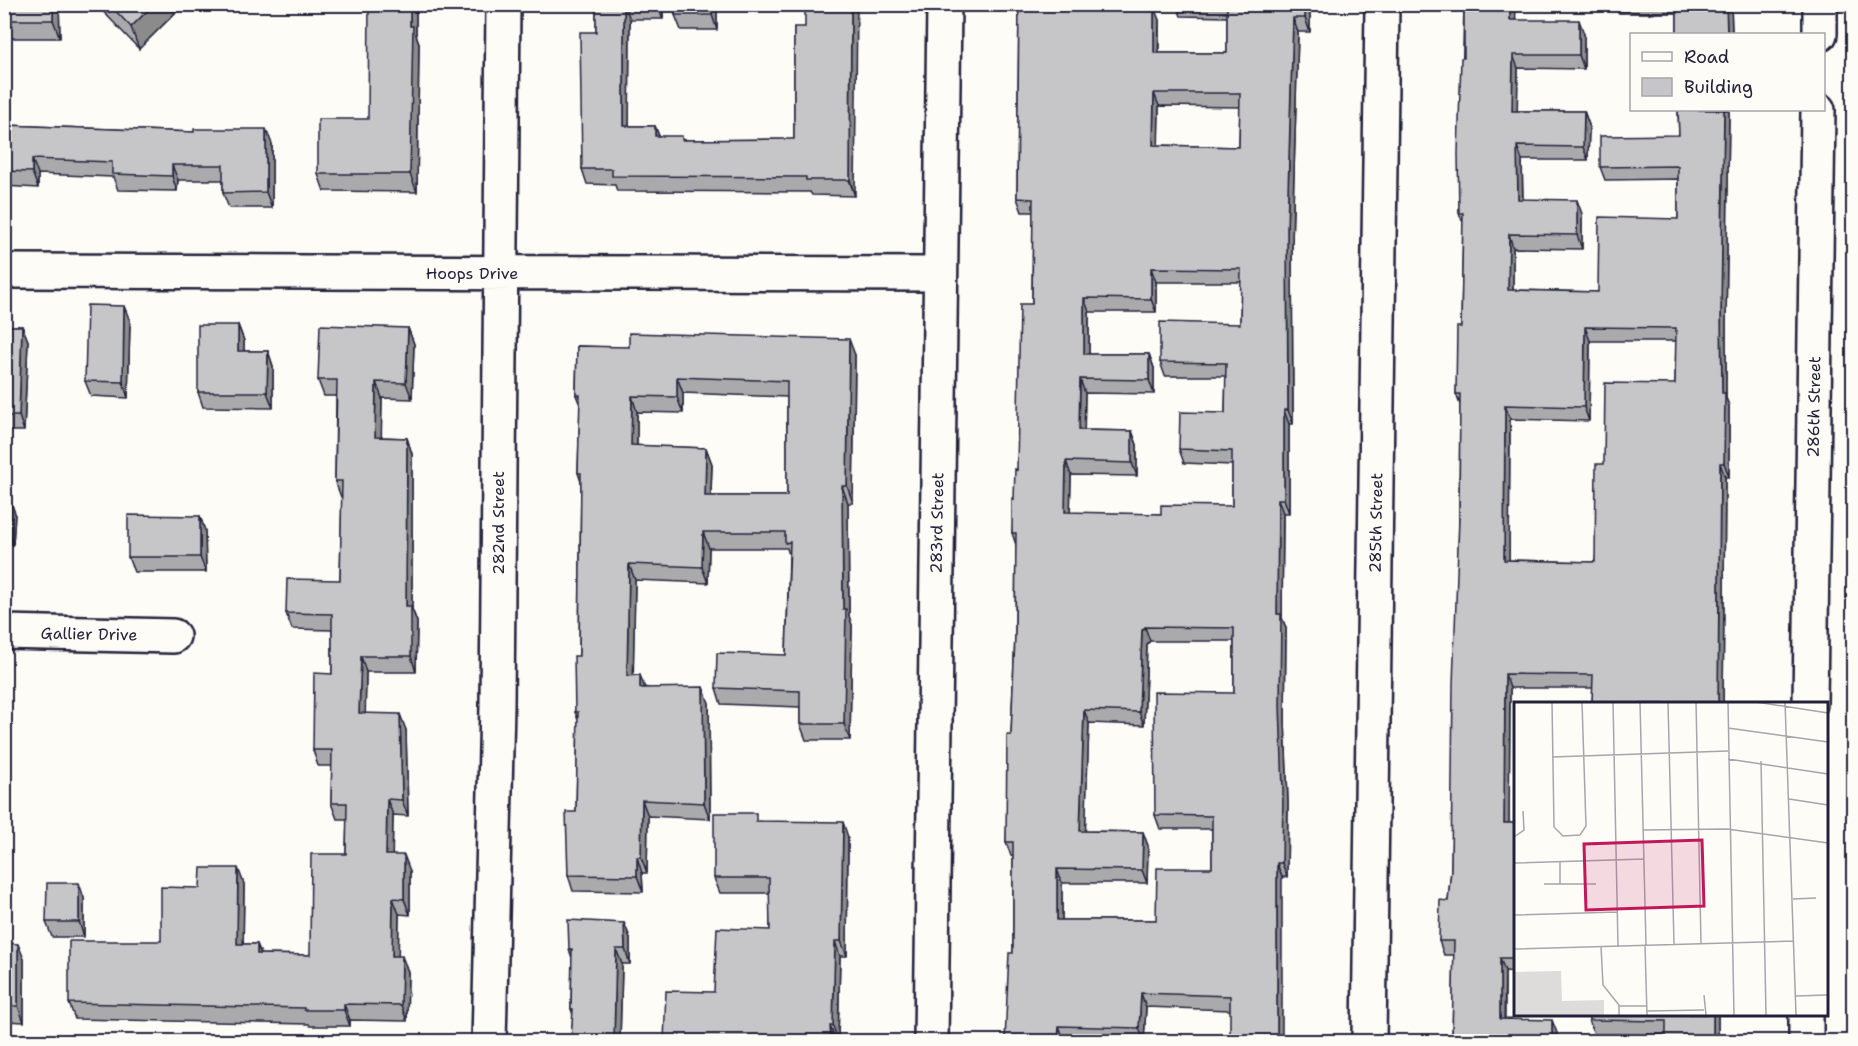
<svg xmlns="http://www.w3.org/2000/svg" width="1858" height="1046" font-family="'Shantell Sans',sans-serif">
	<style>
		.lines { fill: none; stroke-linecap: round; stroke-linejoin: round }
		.street-casing { stroke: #22223b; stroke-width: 38 }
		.street { stroke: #fdfcf7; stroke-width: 33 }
		.wall { fill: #aaaaac; stroke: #22223b; stroke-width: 1.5; fill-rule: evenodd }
		.shaded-wall { fill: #8b8b8c; stroke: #22223b; stroke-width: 1.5 }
		.building { fill: #c6c6c8; stroke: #22223b; stroke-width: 1.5; fill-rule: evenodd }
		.labels { text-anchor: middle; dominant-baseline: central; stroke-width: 4.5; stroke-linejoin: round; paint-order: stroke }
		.street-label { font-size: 16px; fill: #22223b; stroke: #fdfcf7 }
		.inset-road { fill: none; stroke: #a5a5ac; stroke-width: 1.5 }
		.view { fill: #c2185b; fill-opacity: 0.15; stroke: #c2185b; stroke-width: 3 }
		.inset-edge { fill: none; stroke: #22223b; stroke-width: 3 }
	</style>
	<rect width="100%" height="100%" fill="#fdfcf7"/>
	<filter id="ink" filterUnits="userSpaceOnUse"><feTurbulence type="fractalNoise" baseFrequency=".0167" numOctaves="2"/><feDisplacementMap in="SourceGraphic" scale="12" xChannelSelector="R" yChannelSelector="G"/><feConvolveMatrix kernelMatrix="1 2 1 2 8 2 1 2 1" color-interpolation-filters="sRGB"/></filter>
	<g filter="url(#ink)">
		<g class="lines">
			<g class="street-casing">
				<path id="street" d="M1820,34v-30
					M4,271l936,3
					M4,632l169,4
					M1810,704l8,-594
					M489,1042l8,-336 6,-702
					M931,1042l13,-1038
					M1369,1042l13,-1038
					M1806,1042v-28"/>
			</g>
			<use href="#street" class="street"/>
		</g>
		<path class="wall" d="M4,4h55l1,34h-56z
			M96,4h88l-45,45z
			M416,4v31l3,8 -2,149 -93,-1 -6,-17 50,-55z
			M596,4h67v15h-33l-1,107h26l4,10 25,4 110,-1v-112l61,169 -43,-1 -2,-3 -193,-1 -2,-6 -28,-1 -5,-15 14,-137z
			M675,4h42v26h-36l-6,-15z
			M1019,4h70v2l70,14v33h68v-36l-46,-1 -5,-12h134v28h-12l-6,211 1,181h-4v89h-6l-1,105 4,10 -1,92 3,83 -1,74h-5l-52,133 -84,-3 -2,34 -80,-2v2h-59l8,-88v-97h-2l-5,-14 5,-107 4,-99 1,-91 -4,-12 20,-229 1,-92h-11l-5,-14zM1159,106l81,1 -1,40 -81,-2zM1156,282h85l-1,42 -80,38 5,14h61l-1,37 -46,36 5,14 48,2v41l-71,8 -91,-1 1,-38 66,1v-31l-5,-14 -48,-1 1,-37 69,1v-26l-5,-14h-60v-42h67zM1150,641h84v52l-79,122 5,14h52v39l-56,52h-94v-37h85l1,-37 -5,-14 -58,-1 4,-108 55,2 3,-81z
			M1464,4h52l-1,16 69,14v35l-66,-1 -1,43h67l5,14 -1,35h-66l1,39 59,15v35l-69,-1v42l85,2 80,-73v-40l-73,1 -5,-13 79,-32 -1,-25h51l-3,214v74l3,8v71h-4l-2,227h-131l1,-16h-83l-1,135h7v149l-11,-1v48l52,14 -105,8 2,-86h-10l-5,-14 9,-40 3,-31 8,-351 1,-114 -4,-11 5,-67 2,-105 -4,-9zM1590,341h86l-1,43 -71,80 -9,98 -86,-2 1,-141 79,2z
			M1615,4h116l1,30h-55v-21h-59z
			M4,125l190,7 78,12v64h-43l-6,-15v-13h-45l-1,11 -59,-1 -5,-13 -75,-3v14l-34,-2z
			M130,321l-2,77 -37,-2 -6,-15z
			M238,325l6,16v10h24l5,15v42l-70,-1 -5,-15z
			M4,326h18l6,15 -4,90h-20z
			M408,328l6,16 -2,55 -30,-1 -1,39 26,1 5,16v155l5,13 -1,50h-50l-1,41 41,17 2,86 -15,-1 -1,40 18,16v44l-11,-1 -1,42 10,16 -1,49 -57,-1v6h-40l-1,-2 -234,-5 -6,-16 92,-62 39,-53 44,-4 -1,60h14l4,10 49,1 36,-101 1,-35h-10l-6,-16 1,-37h-14l-5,-16 19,-76v-44l-40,-1 -6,-16 54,-33 2,-83h-1l-6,-16 1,-85h-12l-6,-16z
			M577,346l278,9 -2,148h-5l1,113 3,9 -2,115h-44l-6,-16v-17l-79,-3 -5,-16 70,-33 3,-100 -2,-7h-78l-1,35 -73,-3 -2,95 11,12 65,16 1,116 -62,-3 -1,57h-5l1,19 -70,-1 -5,-16 8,-63 2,-92 -3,-8 4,-56 2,-174 -3,-9 2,-68 -4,-10zM683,393l104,4v99h-76l1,-32 -6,-16 -69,-2v-34l46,1z
			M4,497l5,1 6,15 -2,31h-9z
			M200,516l5,15 1,41h-72l-6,-15z
			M759,821l89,16 -1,119h-7l-2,85h-174l50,-49 56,-62v-37h-50l-6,-15z
			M84,898v39h-32l-6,-15z
			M624,923l6,15v26h-8l-2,77h-49l2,-26 -2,-6 1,-51 -3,-9z
			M4,943l20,16v63l-20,-1z
			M1589,1014h129v27h-52v-6l-72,-1 -5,-14z"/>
		<path class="shaded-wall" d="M53,4h6l1,34 -7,-18z
			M154,4h30l-45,45 -8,-22z
			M410,4h6v31l3,8 -2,149 -7,-18z
			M624,4l6,15 -1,122 -5,-15z
			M657,4h6v15z
			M712,4h5v26l-5,-15z
			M851,4h6l-2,192 -5,-16z
			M1305,4h5v28l-5,-14z
			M1510,4h6l-1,30 -5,-14z
			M1726,4h5l1,30h-5z
			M1154,7l5,13 -1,46 -4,-13z
			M1293,18l5,14 -6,211 1,181 -5,-14 -1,-181z
			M1579,20l5,14v35l-5,-14z
			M1513,55l5,13 -1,56 -5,-13z
			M1154,93l5,13 -1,53 -5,-14z
			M1724,110h5l-3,214v74l3,8v71l-5,-14 -2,-70 -1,-82z
			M1584,111l5,14 -1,35 -5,-13z
			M655,126l6,15 -6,-5z
			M266,129l6,15v64l-6,-16z
			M1517,146l5,14 1,53 -5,-14z
			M32,159l6,15v14l-6,-16z
			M172,165l6,15 -1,11 -5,-15z
			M1577,200l5,14v35l-5,-14z
			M1509,234l4,14v56l-5,-14z
			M1151,268l5,14v30l-5,-13z
			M1084,298l5,14v55l-5,-13z
			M124,306l6,15 -2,77 -5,-16z
			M238,325l6,16v25l-6,-15z
			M22,326l6,15 -4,90 -5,-15z
			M1585,327l5,14 -1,80 -5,-14z
			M408,328l6,16 -2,55 -6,-16z
			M849,339l6,16 -2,148 -6,-17z
			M268,351l5,15v42l-6,-16z
			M1149,354l5,14v26l-5,-14z
			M677,377l6,16v20l-6,-16z
			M1080,379l5,14 -1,51 -5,-14z
			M376,382l6,16 -1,55 -6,-16z
			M632,396l5,16v50l-6,-17z
			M1505,405l5,14 -1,155 -5,-14z
			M1284,410l5,14v89l-5,-14z
			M1132,431l5,14v31l-5,-13z
			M407,438l5,16v155l5,13 -1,50 -5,-16 -5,-50z
			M706,448l6,16 -2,48 -5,-16z
			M1066,461l5,14 -1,51 -5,-14z
			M1720,463l5,14 -2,227h-5z
			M842,486l6,17 1,113 3,9 -2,115 -6,-16z
			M9,498l6,15 -2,31 -6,-15z
			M1278,499l5,14 -1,105 4,10 -1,92 3,83 -1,74 -5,-14 -5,-249z
			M200,516l5,15 1,41 -6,-15z
			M703,532l6,16 -1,35 -6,-16z
			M629,564l6,16 -2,112 -6,-16z
			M1145,627l5,14 -3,3 -3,81 -5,-13 3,-82z
			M361,656l5,16 -1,57 -6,-16z
			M1505,674l5,14 -1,149 -5,-14z
			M640,675l6,16 -6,-3z
			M703,687l6,16 1,116 -6,-16z
			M1084,710l5,13 -4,122 -5,-14z
			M400,714l6,16 2,86 -6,-16z
			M387,799l6,16 -1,56 -6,-16z
			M642,800l6,16 -1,57 -6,-16z
			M843,822l5,15 -1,119 -6,-15z
			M1143,832l5,14 -1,37 -5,-13z
			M404,855l6,16v44l-6,-16z
			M637,857l5,16 1,19 -6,-16z
			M1277,863l5,14v164h-5z
			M238,868l6,16 -1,76 -6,-16z
			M1057,869l5,14v50l-5,-13z
			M79,883l5,15v39l-5,-15z
			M393,898l6,16 -1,58 -6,-16z
			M624,923l6,15v26l-5,-15z
			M835,941l5,15 -2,85 -5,-15z
			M18,944l6,15v63l-6,-16z
			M257,944l6,16 -6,-6z
			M616,949l6,15 -2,77h-6z
			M402,956l6,16 -1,49 -6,-16z
			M1500,958l5,13 -1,61 -4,-13z
			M1141,993l5,14 -2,34 -5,-13z
			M344,1004l6,16v6l-6,-16z
			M1713,1014h5v27h-5z
			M1552,1020l5,13v8h-5z
			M830,1026l6,15h-5z
			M1059,1026l5,13v2h-6z"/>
		<path class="building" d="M4,4h49v16h-49z
			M109,4h45l-23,23z
			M369,4h41v22h3l-3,148h-92v-55h50z
			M596,4h28v122h31v10h27v4l112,-1v-112h11v-23h46l-1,176h-44v-3l-194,-1v-7h-30l-2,-137h16z
			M675,4h37v11h-37z
			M1019,4h67v2l68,1v46h73v-49h78v14h-12l-6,211 1,181h-4v89h-6l-1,115h4l-1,92 3,84 -1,73h-5v178h-47v-45l-89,-3 -2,35 -80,-2 -1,15h-53l4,-88h4v-111h-7l1,-107h4l4,-99 1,-103h-4v-35l2,1 1,-30 2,1 3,-166h12l1,-105 -16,-1zM1154,93h86l-1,54 -86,-2zM1151,268l90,1 -1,55 -80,-2v40l66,1 -1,50 -45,-1 -1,37 53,2v55l-71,-1v9l-96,-2 1,-51 66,2v-32l-53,-1 1,-51 69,1v-26h-65v-56l67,1zM1145,627l89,1v65l-80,-1 1,123 57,1v52h-55l-1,52h-99v-51l85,1 1,-38 -63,-1 4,-121 55,2 3,-82z
			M1464,4h46v16h69v35h-66l-1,56h72l-1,36 -66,-1 1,53 59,1v35l-68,-1 -1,56 90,2 1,-75 79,2v-53l-78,1v-31l79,-1 -1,-25h46l-3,201 1,82h3l-1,70h-4l-2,241h-126l1,-29 -88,-1 -1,149h12v135h-16v61l52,1v21h-100l2,-100h-15l1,-41 8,1 3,-31 2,-186 6,-165 1,-125h-4l1,-67h4l2,-114h-4l-1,-60 3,-95h3zM1585,327l91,1 -1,56 -70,-1 -1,81h-8l-1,98 -91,-2 1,-155 79,2z
			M1677,4h49l1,30h-50z
			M4,125l190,7v-3h72v63l-43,1v-28h-51v11l-60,-2v-12l-80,-3v13l-28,-1z
			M87,305l37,1 -1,76 -38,-1z
			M198,325h40v26h30l-1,41h-69z
			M320,325l88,3 -2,55 -30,-1 -1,55 32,1 -1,168h5v50h-50l-2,57 41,1 2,86 -15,-1 -1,56h18v44l-11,-1 -1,58h10l-1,49 -57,-1v6h-40v-2l-235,-5v-62h92v-54l39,1 1,-20h37l-1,76h20v10l53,1 1,-101h35l1,-51h-16l1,-53h-19l1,-77 18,1v-60l-46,-1 1,-34 53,1 2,-99h-7l2,-101h-19z
			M4,326h18l-3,90h-15z
			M629,333l220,6 -2,147h-5l1,123h3l-2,115h-44v-33l-84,-3 1,-35 69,2 4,-113 -5,1v-11h-82l-1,35 -73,-3 -2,112 13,-1v13l63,-1 1,116 -62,-3 -1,57h-4v19l-69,-1 -2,-63h10l2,-100h-3l-1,-56h5l2,-183h-3l2,-78h-4l1,-49 52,1zM677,377l110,4v115h-82l1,-48 -75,-3 1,-49 45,1z
			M4,497l5,1 -2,31h-3z
			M128,515l72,1v41h-72z
			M714,813h42v8l87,1 -2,119h-6l-2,85h-3l1,15h-167l2,-50 48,1 3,-64 53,2 -1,-52h-55z
			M47,883h32v39h-33z
			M568,920l56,3 1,26h-9l-2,92h-43l2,-32h-2l1,-60h-3z
			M4,943l14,1v62h-14z
			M1589,1014h124v27h-47v-20l-77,-1z"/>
	</g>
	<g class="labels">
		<g class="street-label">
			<text x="472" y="273">Hoops Drive</text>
			<text transform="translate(1814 407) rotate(-89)">286th Street</text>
			<text transform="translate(498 523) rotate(-90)">282nd Street</text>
			<text transform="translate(937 523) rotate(-89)">283rd Street</text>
			<text transform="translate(1376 523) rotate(-89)">285th Street</text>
			<text transform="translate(89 634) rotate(1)">Gallier Drive</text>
		</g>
	</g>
	<g transform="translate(1514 702)">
		<rect width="314" height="314" fill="#fdfcf7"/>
		<path d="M47,269l1,30 42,-1v15h-90v-43z" fill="#dddcdb"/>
		<path class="inset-road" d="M38,0l2,125 9,9 17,-1 6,-9 -4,-124M99,0l5,244M126,0l6,243M154,0l6,242M182,0l5,241M214,0l6,313M242,0l72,11M271,0l11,313M214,26l100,14M38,55l176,-6M214,57l100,15M247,59l5,254M275,97l39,6M129,128l84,-1 101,14M0,135l10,-7 -1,-19M46,160v22M0,161l130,-4M30,182h52M279,197l23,-1M0,213l103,-3M131,243l2,70M87,244l2,39 16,20v10M0,247l280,-8M190,293l2,20M282,294l31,-1M105,304h28M133,309l57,-1"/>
		<path class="view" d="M188,138l2,66 -118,4 -2,-66z"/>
		<rect width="314" height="314" class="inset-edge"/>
	</g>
	<rect width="1858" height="1046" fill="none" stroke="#fdfcf7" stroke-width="24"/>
	<rect x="12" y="12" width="1834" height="1022" fill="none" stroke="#22223b" stroke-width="2" filter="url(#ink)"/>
	<rect x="1630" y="33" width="195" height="78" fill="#fdfcf7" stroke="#a5a5ac" stroke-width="1.5"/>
	<rect x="1642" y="52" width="30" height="9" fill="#fdfcf7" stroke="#a5a5ac" stroke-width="1.5"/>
	<text x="1684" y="63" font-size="18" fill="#22223b">Road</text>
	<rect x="1642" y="78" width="30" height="18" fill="#c6c6c8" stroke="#a5a5ac" stroke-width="1.5"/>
	<text x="1684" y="93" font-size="18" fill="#22223b">Building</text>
</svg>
